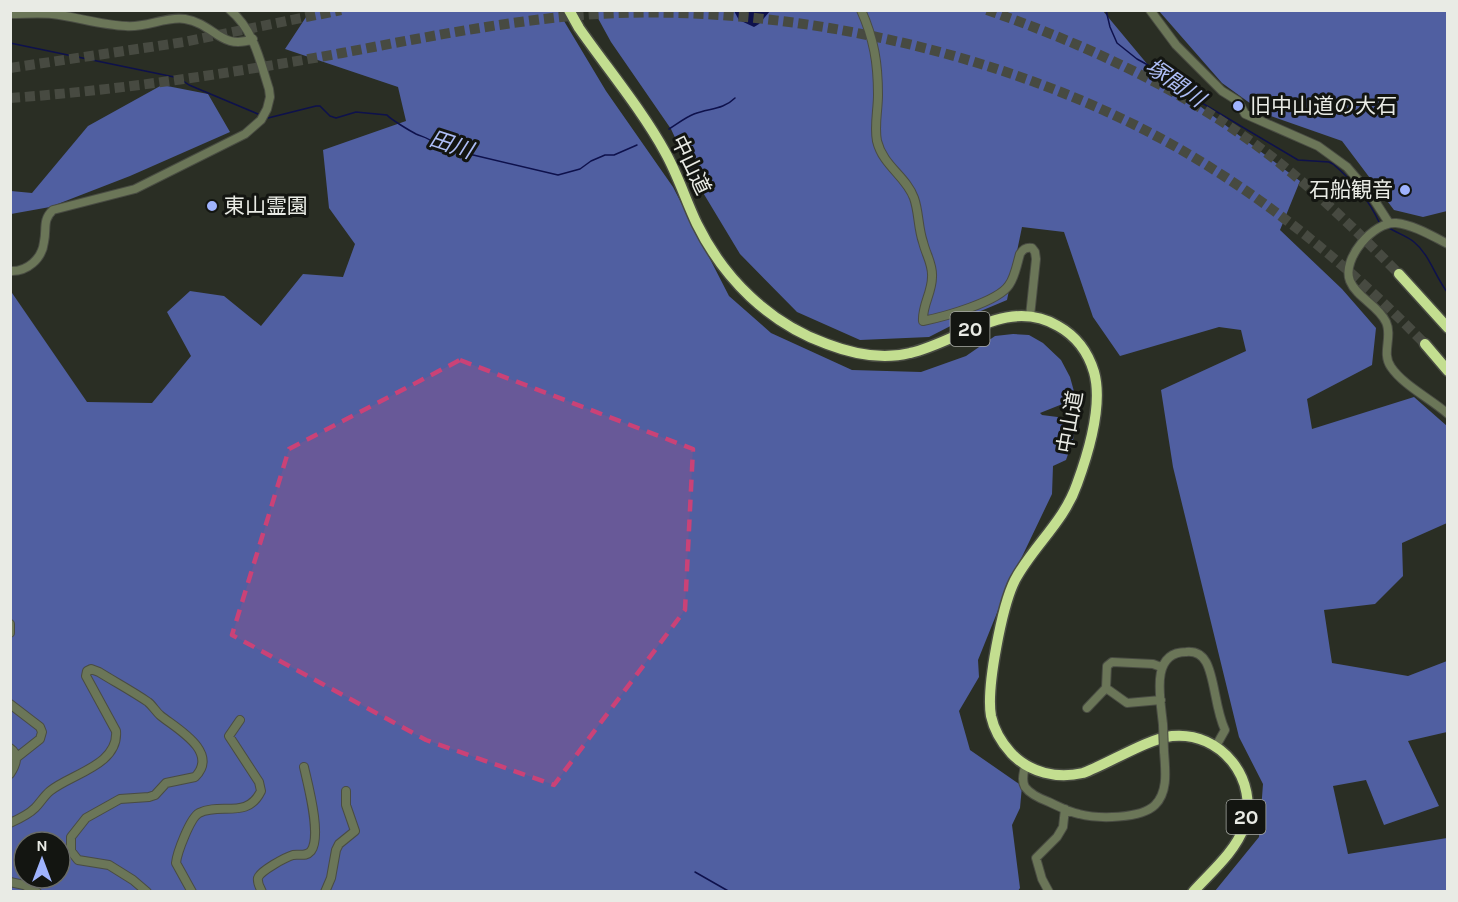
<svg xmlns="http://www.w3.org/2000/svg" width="1458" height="902" font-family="Karla,'Noto Sans JP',sans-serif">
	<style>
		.forest { fill: #505fa1; fill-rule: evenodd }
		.water { fill: #0e114c }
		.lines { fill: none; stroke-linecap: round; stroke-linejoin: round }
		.stream { stroke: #0e114c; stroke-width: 1.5 }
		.highway-tunnel { stroke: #474a41; stroke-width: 10; stroke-dasharray: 10 5; stroke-linecap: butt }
		.minor-casing { stroke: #494c43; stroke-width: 10 }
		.highway-casing { stroke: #494c43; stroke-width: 13 }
		.minor { stroke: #6b7658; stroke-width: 8 }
		.highway { stroke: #c3de90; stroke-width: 10 }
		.minor-bridge-casing { stroke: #494c43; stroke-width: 10; stroke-linecap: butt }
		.minor-bridge { stroke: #6b7658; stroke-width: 8 }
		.marked { fill: #ca4277; fill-opacity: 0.2; stroke: #ca4277; stroke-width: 4.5; stroke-dasharray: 12 8; stroke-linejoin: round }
		.poi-dot { fill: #9fb3fd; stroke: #131511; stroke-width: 2 }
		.labels { text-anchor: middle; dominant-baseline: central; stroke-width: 6; stroke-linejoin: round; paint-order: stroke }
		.shield { fill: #131511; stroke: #a9aba5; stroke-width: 1.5 }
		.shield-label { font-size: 20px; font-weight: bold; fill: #e9ebe5 }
		.poi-label { font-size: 21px; fill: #e9ebe5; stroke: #131511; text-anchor: start }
		.street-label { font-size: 21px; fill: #e9ebe5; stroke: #131511 }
		.water-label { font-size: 22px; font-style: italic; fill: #adbdf5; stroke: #131511 }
	</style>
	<rect width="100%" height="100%" fill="#2a2e24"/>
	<path class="forest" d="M310,11h248l48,80 67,96 56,109 42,37 81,37 69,2 45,-16 29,-20 18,-2 16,1 14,8 18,17 9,17 5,18 -5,6 -30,12 2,2 31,4 3,4 -3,17 -7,20 -13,6 -1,28 -45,94 -29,72 1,17 -20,34 11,39 52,36 -2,22 -8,17 8,63 -2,3h-1007l-1,-601 77,112 65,1 39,-47 -24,-44 23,-21 34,5 37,30 42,-52 40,3 12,-33 -26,-36 -6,-58 83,-29 -8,-34 -113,-38zM24,842h36v36h-36z
		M594,11h509l50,60 147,110 -20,49 62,59 34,39 -4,37 -65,34 5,30 102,-32 33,29v97l-45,20 1,33 -28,28 -51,6 8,53 76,13 39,-15v71l-39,9 31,65 -55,19 -18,-45 -33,6 15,68 99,-16v53h-232l44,-54 4,-53 -24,-47 -66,-270 -12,-77 85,-39 -5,-21 -22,-3 -99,29 -27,-39 -29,-85 -42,-5 -15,73 -31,13 -47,24 -69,3 -63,-28 -57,-58 -47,-78 -22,-47 -60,-87z
		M1159,11h288v200l-24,6 -29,-7 -52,-69 -77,-27 -43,-31z
		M162,85l46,9 22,38 -100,44 -80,31 -39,7v-23l21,2 56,-67z"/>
	<path class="water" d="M734,11v-1l36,1 -11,13 -5,3 -15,-7z"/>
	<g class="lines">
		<path class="stream" d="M1106,10l4,17 7,16 20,16 29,16 31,25 101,60 31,2 4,2c20,17 35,34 46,58l3,2
			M10,43l169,35 10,7 69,29
			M268,118l48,-12h4l10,10 6,2 20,-6 31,3c3,4 25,17 29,19 7,3 13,4 18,9l35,11 89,21 22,-6 11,-8 14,-6h9l23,-10
			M669,129c8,-5 17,-12 25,-15 15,-6 29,-4 41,-16
			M1389,228c8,5 18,8 25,14 16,13 21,35 34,51
			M695,872l35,20"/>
		<path class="highway-tunnel" d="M987,10c101,35 201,82 285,147 46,36 87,76 127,117
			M10,68l174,-26 157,-32
			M10,98c112,-8 222,-25 332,-45 79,-15 159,-31 240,-38 200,-15 441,39 613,143 85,51 161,115 230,186"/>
		<g class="minor-casing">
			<path id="minor" d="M861,10c13,29 17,53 17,85 0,15 -4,31 -1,46 6,25 29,35 37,57 5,14 4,30 9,44 3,13 10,22 9,35 0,16 -10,28 -9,44 20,-4 75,-19 86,-36 6,-8 8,-21 11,-31 3,-5 6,-7 12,-6l3,4 1,7 -6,57
				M1150,10l26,35 46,46 16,10 7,13 73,32 29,21 24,28 18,28
				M10,14c14,0 29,-1 42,0 25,3 49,11 74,12 20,2 40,-10 59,-7 30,5 36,32 68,20
				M1448,244c-16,-8 -34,-19 -52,-21 -22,-2 -55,36 -46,58 7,17 28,24 36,41 7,15 -5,31 5,45 12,18 40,32 57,47
				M10,271c17,1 32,-12 34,-29 3,-13 -2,-22 9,-32l82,-21 110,-55 16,-14 6,-11 3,-12 -1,-8c-9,-28 -15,-59 -39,-79
				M10,624v9
				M1106,688l21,15 34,-3
				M10,704l30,23 2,5 -2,7 -24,19
				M1087,708l19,-20 1,-22 5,-4 41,2 8,3
				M1163,725c-2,-24 -14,-73 23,-73 9,-1 16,3 20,10 9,16 9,47 19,68l-9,16
				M10,748c10,7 6,17 0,26
				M1025,765c-1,8 -4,15 0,22 5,7 16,12 24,15 9,4 20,10 30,12 19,5 62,5 76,-9 14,-14 10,-37 9,-54
				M10,823c9,-4 18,-8 25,-15 5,-5 9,-12 15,-17 21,-17 69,-26 66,-60l-30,-55 1,-5 4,-2 8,3c16,10 33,19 49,30 5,4 8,10 13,14 15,12 59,36 34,61l-29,6 -11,12 -6,2 -29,2 -34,19 -15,19v14l7,9 31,5 24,15 14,12
				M10,882l14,3 13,7
				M192,892l-16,-29c1,-10 14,-45 23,-50 22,-11 48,7 62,-22l-2,-9 -30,-46 11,-16
				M262,892c-2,-5 -5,-9 -4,-14 2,-7 28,-21 35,-23 7,-1 13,2 18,-4 11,-15 -3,-66 -7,-84
				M325,892l6,-14 5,-28 3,-6 16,-13 -9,-26v-14
				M1049,892l-7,-13 -6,-21 21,-21 6,-10 2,-18"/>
		</g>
		<g class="highway-casing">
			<path id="highway" d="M569,10l10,18c28,40 63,82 86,124 13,23 21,49 32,72 27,55 72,99 130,120 26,10 55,16 83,9 49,-11 97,-57 148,-27 18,10 30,26 36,46 9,32 -6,82 -17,112 -13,38 -44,62 -62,96 -13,26 -29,108 -24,136 3,14 11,27 20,37 19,20 46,26 72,20 25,-9 64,-34 89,-37 49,-5 88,44 72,91 -9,25 -33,45 -51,65
				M1399,274l49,54
				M1425,344l23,27"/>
		</g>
		<use href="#minor" class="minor"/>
		<use href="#highway" class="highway"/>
		<g class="minor-bridge-casing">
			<path id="minor-bridge" d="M1163,725l1,26"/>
		</g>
		<use href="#minor-bridge" class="minor-bridge"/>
	</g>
	<path class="marked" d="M460,360l233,89 -8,161 -131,175 -128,-45 -194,-105 57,-186z"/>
	<g class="poi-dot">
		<circle cx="1238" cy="106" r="6"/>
		<circle cx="1405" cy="190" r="6"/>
		<circle cx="212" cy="206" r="6"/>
	</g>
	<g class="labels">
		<g class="shield">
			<rect x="950.5" y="312" width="39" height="34" rx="4.5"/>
			<rect x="1226.5" y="800" width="39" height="34" rx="4.5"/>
		</g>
		<g class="shield-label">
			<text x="970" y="329">20</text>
			<text x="1246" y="817">20</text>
		</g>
		<g class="poi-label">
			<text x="1250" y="106">旧中山道の大石</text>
			<text x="1393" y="190" text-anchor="end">石船観音</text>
			<text x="224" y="206">東山霊園</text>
		</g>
		<g class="street-label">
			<text transform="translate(691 165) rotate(64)">中山道</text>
			<text transform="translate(1070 422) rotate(-80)">中山道</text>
		</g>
		<g class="water-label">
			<text transform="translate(1175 83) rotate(35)">塚間川</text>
			<text transform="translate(451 145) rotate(18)">田川</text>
		</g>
	</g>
	<rect width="1458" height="902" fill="none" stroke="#e9ebe5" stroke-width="24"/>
	<g transform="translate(42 860)"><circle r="28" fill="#131511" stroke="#696b66" stroke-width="1.5"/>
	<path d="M0-4.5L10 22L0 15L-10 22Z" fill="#9fb3fd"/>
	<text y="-9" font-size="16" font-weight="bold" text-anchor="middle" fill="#e9ebe5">N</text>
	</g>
</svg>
